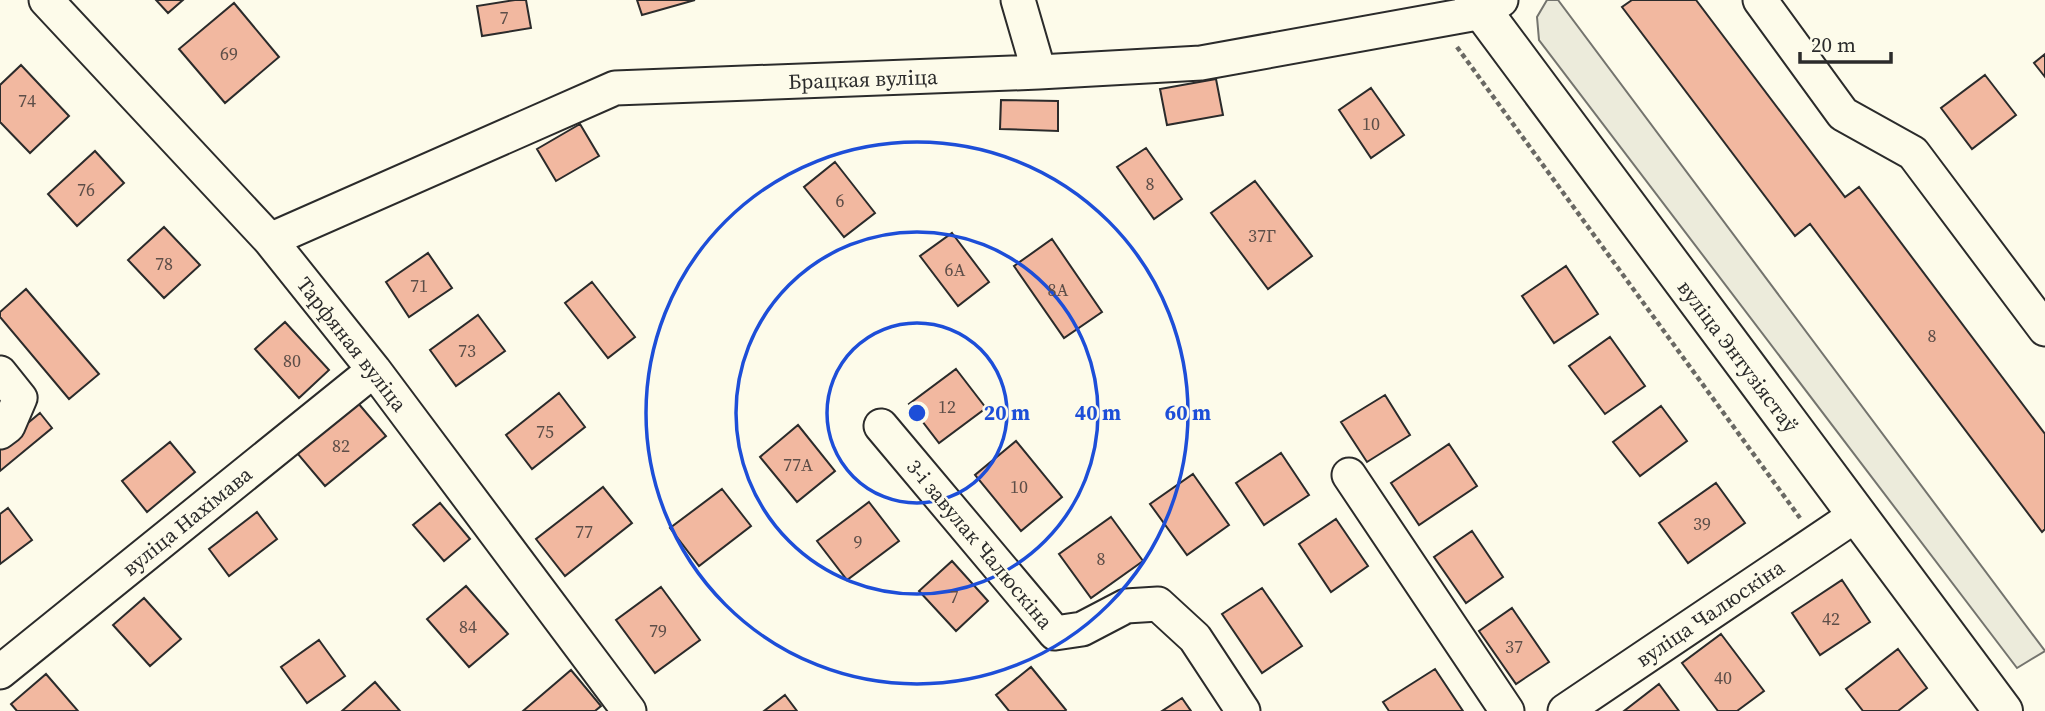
<svg xmlns="http://www.w3.org/2000/svg" width="2045" height="711" font-family="'Source Serif 4',serif">
	<style>
		.green { fill: #ecebdb; stroke: #74746e; stroke-width: 2 }
		.building { fill: #f2b8a0; stroke: #2b2b2b; stroke-width: 2 }
		.lines { fill: none; stroke-linecap: round; stroke-linejoin: round }
		.minor-casing { stroke: #2b2b2b; stroke-width: 37 }
		.major-casing { stroke: #2b2b2b; stroke-width: 42 }
		.path { stroke: #6a6964; stroke-width: 4.5; stroke-dasharray: 5 3.5; stroke-linecap: butt }
		.minor { stroke: #fdfbea; stroke-width: 33 }
		.major { stroke: #fdfbea; stroke-width: 38 }
		.ring { fill: none; stroke: #1d4ed8; stroke-width: 3.5 }
		.labels { text-anchor: middle; dominant-baseline: central; stroke-width: 5; stroke-linejoin: round; paint-order: stroke }
		.number-label { font-size: 18px; fill: #5d4e48 }
		.street-label { font-size: 21px; fill: #2b2b2b; stroke: #fdfbea }
		.centre { fill: #1d4ed8; stroke: #fdfbea; stroke-width: 3.5 }
		.ring-label { font-size: 21px; text-anchor: middle; font-weight: bold; fill: #1d4ed8; stroke: #fdfbea; stroke-width: 5; stroke-linejoin: round; paint-order: stroke }
	</style>
	<rect width="100%" height="100%" fill="#fdfbea"/>
	<path class="green" d="M1547,0h11l487,651 -28,17 -478,-628 -2,-23z"/>
	<path class="building" d="M156,0h27l-15,13z
		M515,0h11l5,28 -49,8 -5,-30z
		M637,0h58l-53,15z
		M1632,0h64l149,197 14,-10 186,247v95l-3,3 -232,-308 -15,12 -173,-229z
		M234,3l45,54 -54,46 -46,-54z
		M2045,54v23l-11,-14z
		M21,65l48,51 -39,37 -30,-31v-37z
		M1985,75l31,40 -44,34 -31,-41z
		M1216,79l7,36 -56,10 -7,-36z
		M1371,88l33,47 -33,23 -32,-48z
		M1001,100l57,1v30l-58,-2z
		M580,124l19,32 -43,25 -19,-32z
		M1146,148l36,51 -28,20 -37,-52z
		M95,151l29,32 -47,43 -29,-32z
		M835,162l40,51 -31,24 -40,-50z
		M1255,181l57,75 -44,33 -57,-76z
		M164,227l36,38 -36,33 -36,-38z
		M952,233l37,49 -31,24 -38,-50z
		M1052,239l50,73 -38,26 -50,-72z
		M428,253l24,35 -43,29 -23,-35z
		M1566,266l32,48 -44,29 -32,-47z
		M592,282l43,55 -27,21 -43,-55z
		M26,289l73,85 -30,25 -69,-82v-5z
		M478,315l27,36 -49,35 -26,-36z
		M285,322l44,48 -30,28 -44,-49z
		M1610,337l35,49 -40,28 -36,-48z
		M956,369l30,39 -47,35 -30,-39z
		M559,393l26,34 -53,42 -26,-34z
		M1385,395l25,40 -43,27 -26,-40z
		M358,403l28,33 -61,50 -28,-33z
		M1661,406l26,35 -47,35 -27,-34z
		M40,413l12,15 -52,43v-25z
		M798,425l37,46 -38,31 -37,-45z
		M1016,441l46,56 -41,34 -46,-56z
		M170,442l25,30 -48,40 -25,-31z
		M1449,444l28,42 -58,39 -28,-42z
		M1281,453l28,42 -45,30 -28,-42z
		M1193,474l36,51 -42,30 -37,-51z
		M1716,483l29,40 -57,40 -29,-40z
		M603,487l29,36 -67,53 -29,-37z
		M722,489l29,37 -52,40 -29,-38z
		M869,502l30,39 -52,39 -30,-39z
		M440,503l30,36 -26,22 -31,-36z
		M8,508l24,32 -32,24v-50z
		M257,512l20,27 -48,37 -20,-27z
		M1111,517l32,44 -52,37 -32,-44z
		M1336,519l32,47 -37,26 -32,-48z
		M1472,531l31,46 -37,26 -32,-46z
		M952,561l36,40 -32,30 -37,-40z
		M1842,580l28,42 -50,33 -28,-42z
		M466,586l42,48 -39,33 -42,-48z
		M661,587l39,53 -45,33 -39,-53z
		M1262,588l40,58 -40,27 -40,-59z
		M144,598l37,41 -31,27 -37,-41z
		M1512,608l37,54 -33,22 -37,-53z
		M1721,634l43,57 -27,20h-19l-36,-48z
		M319,640l26,36 -38,27 -26,-36z
		M1898,649l29,39 -29,23h-35l-17,-22z
		M1031,667l35,43 -1,1h-56l-13,-16z
		M1435,669l28,42h-74l-6,-9z
		M571,670l30,36 -6,5h-72z
		M46,674l32,37h-61l-6,-7z
		M375,682l25,29h-58z
		M1659,684l20,27h-55z
		M785,695l12,16h-33z
		M1182,698l9,13h-29z"/>
	<g class="lines">
		<g class="minor-casing">
			<path id="minor" d="M46,0l224,240 104,130 255,341
				M1018,0l21,72
				M1760,0l83,114 70,39 132,176
				M270,240l345,-152 424,-16 162,-9 282,-51 18,-12
				M0,373l20,25 -12,28 -8,6
				M881,426l174,207 27,-4 44,-23 32,-2 37,34 48,73
				M1349,475l158,236
				M0,672l374,-302
				M1565,711l291,-196"/>
		</g>
		<g class="major-casing">
			<path id="major" d="M1474,0l529,711"/>
		</g>
		<path class="path" d="M1457,47l343,471"/>
		<use href="#minor" class="minor"/>
		<use href="#major" class="major"/>
	</g>
	<g class="ring">
		<circle cx="917" cy="413" r="90"/>
		<circle cx="917" cy="413" r="181"/>
		<circle cx="917" cy="413" r="271"/>
	</g>
	<g class="labels">
		<g class="number-label">
			<text x="504" y="17">7</text>
			<text x="229" y="53">69</text>
			<text x="27" y="100">74</text>
			<text x="1371" y="123">10</text>
			<text x="1150" y="183">8</text>
			<text x="86" y="189">76</text>
			<text x="840" y="200">6</text>
			<text x="1262" y="235">37Г</text>
			<text x="164" y="263">78</text>
			<text x="955" y="269">6А</text>
			<text x="419" y="285">71</text>
			<text x="1058" y="289">8А</text>
			<text x="1932" y="335">8</text>
			<text x="467" y="350">73</text>
			<text x="292" y="360">80</text>
			<text x="947" y="406">12</text>
			<text x="545" y="431">75</text>
			<text x="341" y="445">82</text>
			<text x="798" y="464">77А</text>
			<text x="1019" y="486">10</text>
			<text x="1702" y="523">39</text>
			<text x="584" y="531">77</text>
			<text x="858" y="541">9</text>
			<text x="1101" y="558">8</text>
			<text x="954" y="596">7</text>
			<text x="1831" y="618">42</text>
			<text x="468" y="626">84</text>
			<text x="658" y="630">79</text>
			<text x="1514" y="646">37</text>
			<text x="1723" y="677">40</text>
		</g>
		<g class="street-label">
			<text transform="translate(863 79) rotate(-2)">Брацкая вуліца</text>
			<text transform="translate(352 344) rotate(52)">Тарфяная вуліца</text>
			<text transform="translate(1738 356) rotate(53)">вуліца Энтузіястаў</text>
			<text transform="translate(187 521) rotate(-39)">вуліца Нахімава</text>
			<text transform="translate(980 544) rotate(50)">3-і завулак Чалюскіна</text>
			<text transform="translate(1710 613) rotate(-34)">вуліца Чалюскіна</text>
		</g>
	</g>
	<circle cx="917" cy="413" r="10" class="centre"/>
	<g class="ring-label">
		<text x="1007" y="420">20 m</text>
		<text x="1098" y="420">40 m</text>
		<text x="1188" y="420">60 m</text>
	</g>
	<path d="M1800 52v10h91v-10" fill="none" stroke="#2b2b2b" stroke-width="3.5"/>
	<text x="1811" y="52" font-size="21" fill="#2b2b2b" stroke="#fdfbea" stroke-width="5" paint-order="stroke">20 m</text>
</svg>
